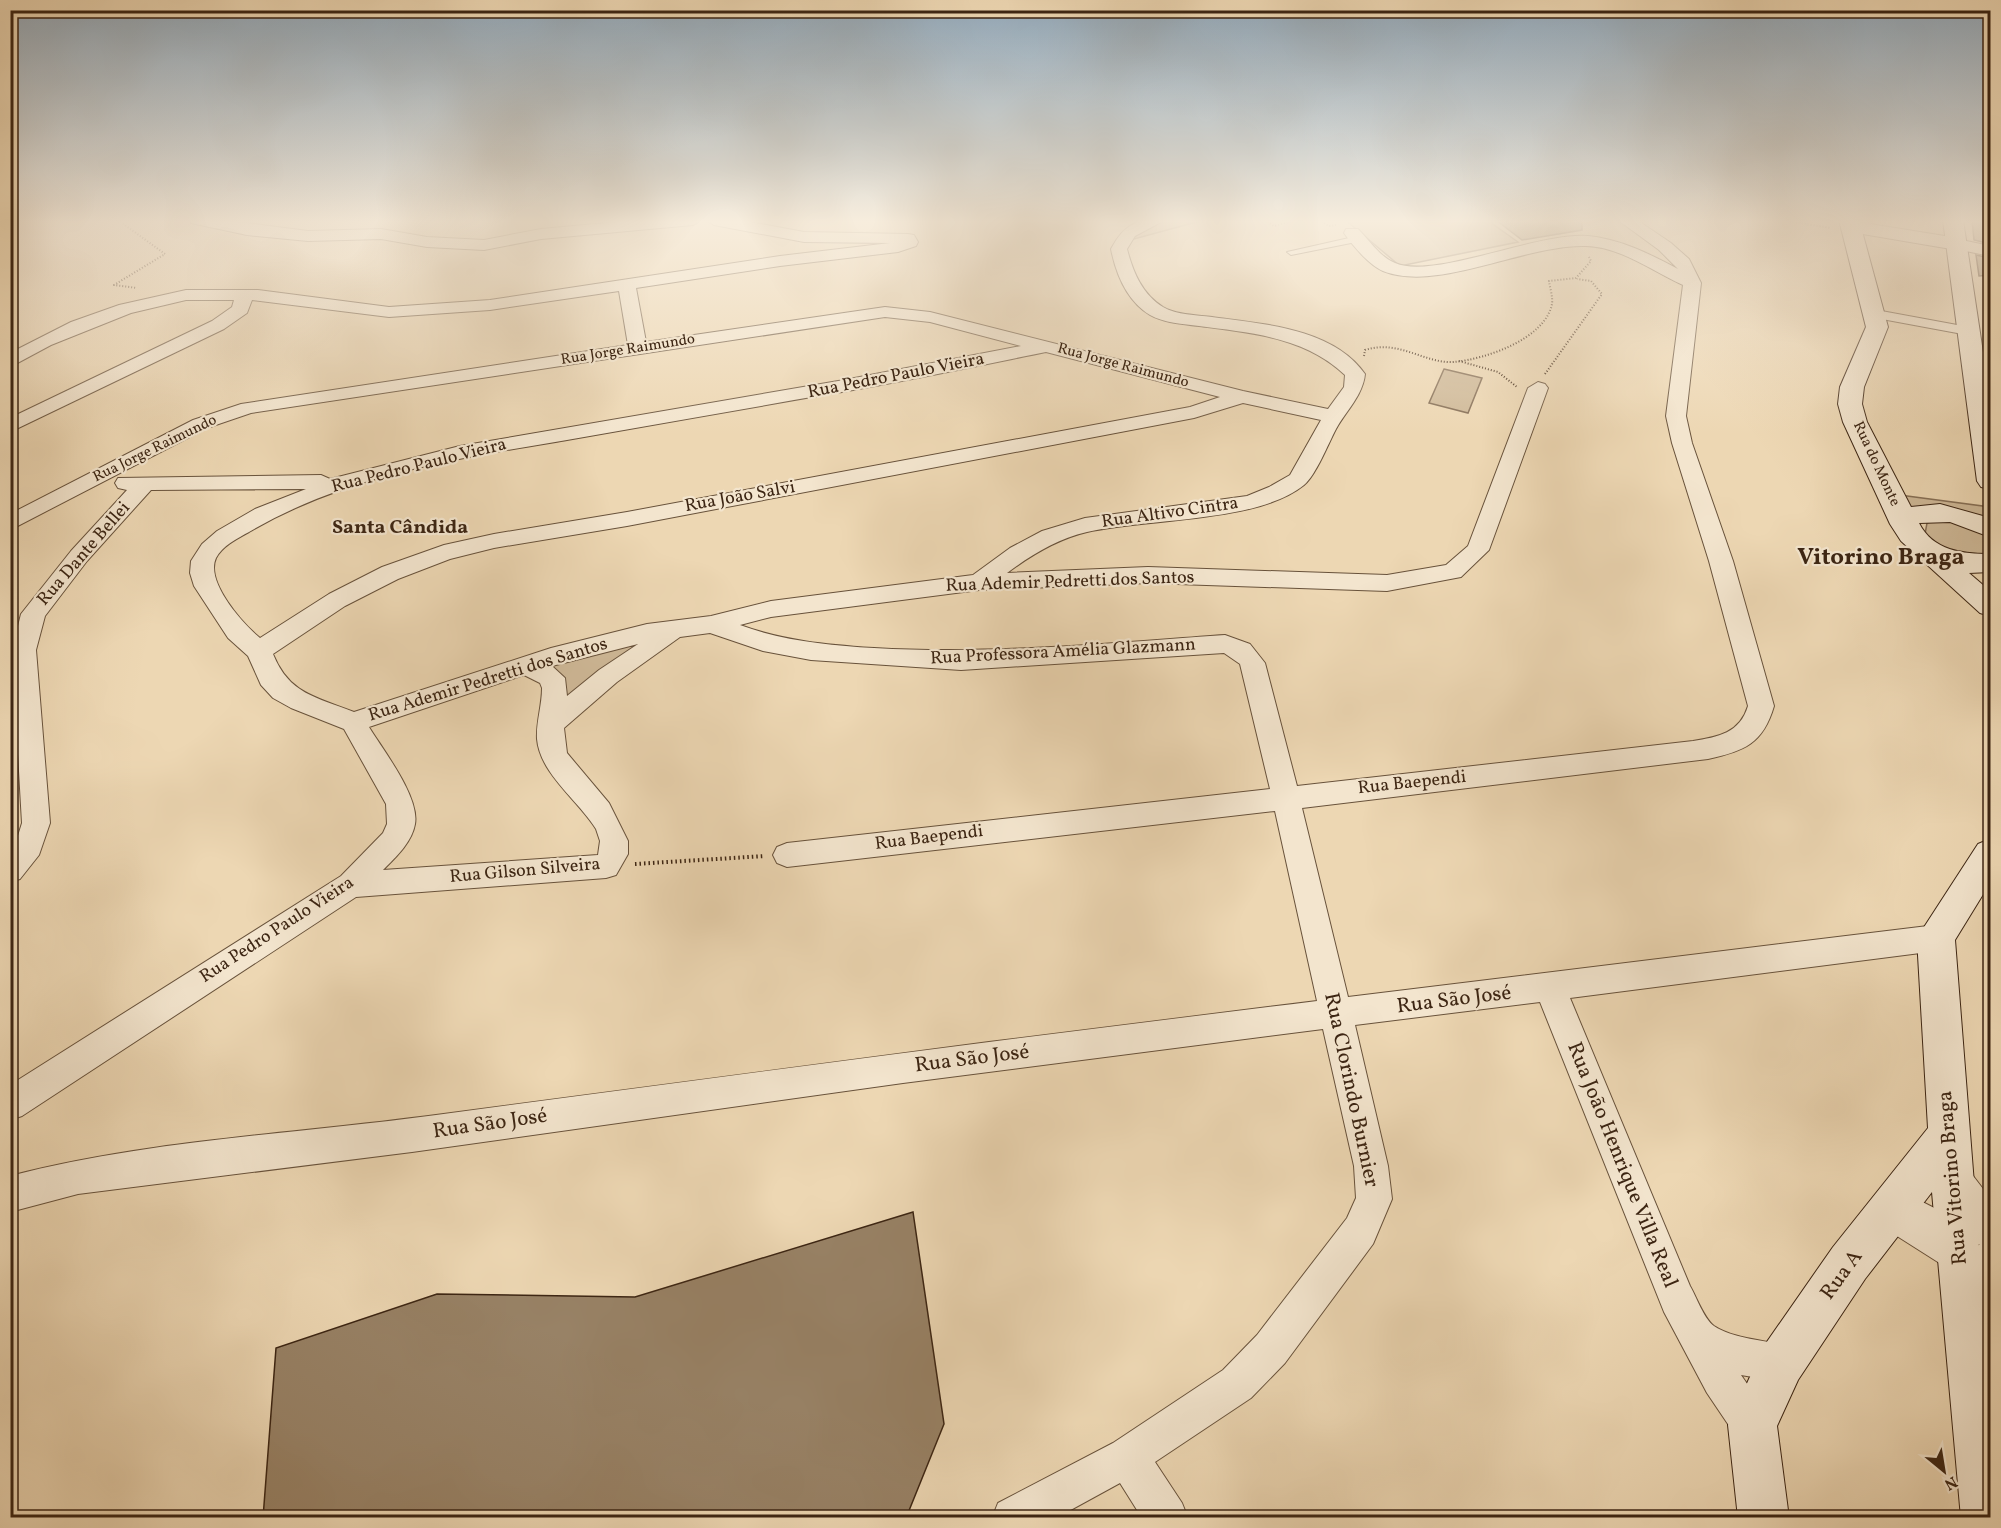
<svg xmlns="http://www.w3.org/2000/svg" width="2001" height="1528" font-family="Vollkorn,serif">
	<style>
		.green { fill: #cfb998; stroke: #866f56; stroke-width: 1.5 }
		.building { fill: #988266; stroke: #3c2513; stroke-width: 1.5 }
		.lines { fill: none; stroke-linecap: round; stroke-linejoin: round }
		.service-casing { stroke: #68523b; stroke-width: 2 }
		.pedestrian-casing { stroke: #68523b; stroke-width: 2 }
		.minor-casing { stroke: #68523b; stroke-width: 2 }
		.tertiary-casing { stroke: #68523b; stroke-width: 2 }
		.secondary-casing { stroke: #3c2513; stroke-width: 2 }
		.path-far1 { stroke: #3c2513; stroke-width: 2; stroke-dasharray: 1 2; stroke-linecap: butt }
		.path { stroke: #3c2513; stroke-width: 4; stroke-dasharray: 1.5 3; stroke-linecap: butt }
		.service { fill: #f3e5ce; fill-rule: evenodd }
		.pedestrian { fill: #f3e5ce; fill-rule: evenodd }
		.minor { fill: #f3e5ce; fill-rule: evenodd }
		.tertiary { fill: #f3e5ce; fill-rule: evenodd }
		.secondary { fill: #f3e5ce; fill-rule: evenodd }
		.labels { text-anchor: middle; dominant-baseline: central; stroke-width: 4.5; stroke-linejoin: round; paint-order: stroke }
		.far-street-label { font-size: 15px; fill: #3c2513; stroke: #f3e5ce }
		.street-label { font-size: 18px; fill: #3c2513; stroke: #f3e5ce }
		.neighbourhood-label { font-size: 20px; font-weight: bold; fill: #3c2513; stroke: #f3e5ce }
		.near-street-label { font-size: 21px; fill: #3c2513; stroke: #f3e5ce }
		.district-label { font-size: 24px; font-weight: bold; fill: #3c2513; stroke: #f3e5ce }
	</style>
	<rect width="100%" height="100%" fill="#edd7b3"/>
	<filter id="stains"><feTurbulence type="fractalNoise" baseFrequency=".00333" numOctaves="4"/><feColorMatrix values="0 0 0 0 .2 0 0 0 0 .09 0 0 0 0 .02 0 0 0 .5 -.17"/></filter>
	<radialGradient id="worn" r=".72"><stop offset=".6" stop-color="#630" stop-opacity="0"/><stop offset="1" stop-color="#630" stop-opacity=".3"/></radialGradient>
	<path class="green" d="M1157,220h47l-81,22 13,-15z
		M1367,220h120l31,22 -118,24 -51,-43z
		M1444,369l38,9 -14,35 -39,-10z
		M1892,494l98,13v20l-21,-10 -61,-3z
		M1944,519l43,16 3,4v16l-42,-2 -23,-19 2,-11z
		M655,635l-87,67 -23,-39z"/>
	<path class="building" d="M1496,220h86v10l-60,10z
		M1972,220h18v24l-16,-4z
		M1976,255l14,3v17l-11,1z
		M913,1212l31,212 -38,94h-643l13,-170 161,-54 198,3z"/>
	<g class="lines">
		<g class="service-casing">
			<path id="service" d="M1358,236l3,1v4l-70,14 -4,-3z"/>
		</g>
		<g class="pedestrian-casing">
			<path id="pedestrian" d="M1876,310l92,17 7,4 -7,4 -97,-18v-6z"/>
		</g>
		<g class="minor-casing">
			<path id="minor" d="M189,220h33l86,11 73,-2 46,8 57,3 57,-11 98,-9h62l-8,5 -152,14 -57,11 -57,-3 -46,-8 -73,2 -61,-6 -56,-12z
				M706,220h34l64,12 104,2 6,1 4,7 -2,4 -18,6 -118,14 -144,22 10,54 239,-35 45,5 313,79 85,18 16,-22 1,-12c-40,-38 -93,-42 -146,-49 -16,-2 -35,-3 -49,-11 -23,-14 -34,-41 -39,-66 14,-26 25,-29 54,-29l-30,16 -8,13c6,23 15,45 36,58 14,8 33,8 49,10 51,7 121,11 153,57 -2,21 -19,37 -29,55 -8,15 -20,46 -32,56 -47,38 -156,33 -217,47 -30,7 -56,23 -80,41l141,-6 239,8 59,-10 22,-19 60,-158 10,-6 7,2 3,4 -59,162 -28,27 -74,14 -239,-8 -169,7 -208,27 -31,8c43,16 89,20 134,23 117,7 234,-5 351,-13l25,9 15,19 32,123 396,-45c25,-4 47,-8 55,-35l-39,-145 -37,-118 -6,-27 17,-131c-31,-14 -62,-38 -97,-39 -61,-2 -148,47 -203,25 -14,-6 -30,-25 -39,-38l2,-4h12c11,11 22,28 37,34 39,17 142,-31 193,-27 32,3 62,18 90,33l-19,-19 -41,-30h19l34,23 18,16 12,24 -15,133 6,27 41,118 41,145c-11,38 -30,45 -66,53l-406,49 46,189 588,-72 11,4 4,9 -4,9 -11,4 -366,47 120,288c6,10 14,33 24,40 23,15 56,13 81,23l5,14 -5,14 -14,5 -40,-7 25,36 6,14 -6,14 -14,6 -14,-6 -31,-46 -43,-81 -124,-310 -185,23 33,141 4,33 -19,45 -88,119 -34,35 -96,64 27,41 6,15h-46l-22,-35 -64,35h-64l6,-15 115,-60 110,-73 34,-35 90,-117 9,-20 -2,-32 -31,-137 -420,54 -491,69 -334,42 -68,18v-36c139,-36 285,-42 426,-61 294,-40 587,-78 881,-114l-42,-190 -488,56 -10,-4 -4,-8 4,-8 10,-4 483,-54 -30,-125 -16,-11 -263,17 -150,-10 -48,-9 -53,-18 -30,4 -63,45 -53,46 3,25 42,50 19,38v13l-12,21 -10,3 -250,19 -334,219 -12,4v-35l331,-209 42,-43 4,-9 -1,-20 -42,-75 -53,-21 -18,-10 -12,-13 -13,-29 -20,-18 -34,-52 -4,-13 1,-12 11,-17 15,-13 38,-22 51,-20 -155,1 -64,71 -42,55 -9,34 14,173 -11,32 -19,24 -10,3v-33l6,-7 6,-19 -10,-173 9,-36 50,-63 56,-61 -9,-2 -3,-5 3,-5 203,-3 9,4 130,-33 384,-66 177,-34 -91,-24 -45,-5 -634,96 -44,15 -197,102v-16l183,-94 48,-16 387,-59 -9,-54 -129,19 -101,7 -137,-17 -5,13 -23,16 -214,103v-14l202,-97 20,-14 2,-7h-48l-55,13 -80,32 -41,22v-14l61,-31 48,-17 67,-15h72l131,17 101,-7 290,-44 110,-13 -86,-1 -90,-17zM1046,352l174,45 -30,10 -563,105 -133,22 -50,11 -62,22 -53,27 -69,44c-17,-14 -55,-56 -44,-80 6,-12 22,-20 33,-26 96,-57 210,-74 318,-92 85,-15 171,-30 256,-45 75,-12 149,-28 223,-43zM1243,403l78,17 -31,55 -21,12 -22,9 -162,22 -43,13 -32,17 -37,27 -202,26 -60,15 -64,8 -96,24 -197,64c-38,-15 -65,-18 -81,-58l72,-48 53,-27 52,-20 44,-11 133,-22 567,-108zM638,644l-39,26 -32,26 -2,-18 -13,-12zM524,675l16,8 2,5c0,18 -6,34 -5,51 3,35 42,62 59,90l4,12 -2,14 -215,15c13,-13 29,-28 32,-46 5,-27 -32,-74 -46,-97z
				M1957,239l33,7v10l-39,-8 -2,-4z
				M1990,1239c3,29 6,61 -26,74l-13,-6 -6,-13c9,-21 24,-47 45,-55z"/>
		</g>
		<g class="tertiary-casing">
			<path id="tertiary" d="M1852,221l105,17 7,2 3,4 -3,4 -7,2 -112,-19 -3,-4 3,-4z
				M1952,1161l15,7 23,30v51l-12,-5 1,4 -6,16 -16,6 -16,-6 -63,-40 -7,-15 7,-15 15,-7 57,29 -13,-18 -7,-15 7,-15z"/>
		</g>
		<g class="secondary-casing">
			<path id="secondary" d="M1839,220h20l29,107 -24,60 -2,17 5,18 44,85 29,-3 50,14v19l-40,-15 -31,1c14,28 44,31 71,31v18l-21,1 21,18v25l-10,-3 -79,-72 -11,-17 -47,-102 -5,-18 2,-17 26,-60z
				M1943,220h20l27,179v90l-9,-2 -4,-6z
				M1990,839v44l-35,57 24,308 11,91v179h-29l-29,-326 -67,87 -67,101 -21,46 12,92h-51l-10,-93 36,-79 69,-99 95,-119 -11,-190 61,-94z"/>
		</g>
		<path class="path-far1" d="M118,220l47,34 -51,31 23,3
			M1265,220l9,6 22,-6
			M1319,220l10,6 7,-1
			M1781,220l50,8
			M1364,356l1,-6c34,-11 60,14 89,12 32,-3 91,-23 98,-58 1,-7 -2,-16 -3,-23l27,-3 15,-17 -2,-4
			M1459,361l39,11 19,15
			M1545,374l57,-80 -11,-13 -14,-2"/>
		<path class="path" d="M635,864l130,-8"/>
		<use href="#service" class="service"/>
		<use href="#pedestrian" class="pedestrian"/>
		<use href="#minor" class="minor"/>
		<use href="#tertiary" class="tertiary"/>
		<use href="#secondary" class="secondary"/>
	</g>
	<linearGradient id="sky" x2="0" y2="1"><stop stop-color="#92aabd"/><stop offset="0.51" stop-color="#f7eddd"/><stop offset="1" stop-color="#f7eddd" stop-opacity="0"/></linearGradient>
	<rect width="2001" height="434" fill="url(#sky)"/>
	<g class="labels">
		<g class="far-street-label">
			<text transform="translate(628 350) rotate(-9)">Rua Jorge Raimundo</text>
			<text transform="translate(1123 366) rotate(15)">Rua Jorge Raimundo</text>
			<text transform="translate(155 449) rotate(-26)">Rua Jorge Raimundo</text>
			<text transform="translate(1876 464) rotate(65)">Rua do Monte</text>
		</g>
		<g class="street-label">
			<text transform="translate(896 376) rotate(-11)">Rua Pedro Paulo Vieira</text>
			<text transform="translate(419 466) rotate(-14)">Rua Pedro Paulo Vieira</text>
			<text transform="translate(740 497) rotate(-10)">Rua João Salvi</text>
			<text transform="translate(1170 513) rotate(-8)">Rua Altivo Cintra</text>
			<text transform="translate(84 554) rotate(-49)">Rua Dante Bellei</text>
			<text transform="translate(1070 582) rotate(-2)">Rua Ademir Pedretti dos Santos</text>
			<text transform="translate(1063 652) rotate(-3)">Rua Professora Amélia Glazmann</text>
			<text transform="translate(488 680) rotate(-17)">Rua Ademir Pedretti dos Santos</text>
			<text transform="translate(1412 783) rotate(-6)">Rua Baependi</text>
			<text transform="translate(929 838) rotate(-7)">Rua Baependi</text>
			<text transform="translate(525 871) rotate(-5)">Rua Gilson Silveira</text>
			<text transform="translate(277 930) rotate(-33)">Rua Pedro Paulo Vieira</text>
		</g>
		<g class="neighbourhood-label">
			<text x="400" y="528">Santa Cândida</text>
		</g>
		<g class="near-street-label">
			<text transform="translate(1454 1000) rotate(-7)">Rua São José</text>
			<text transform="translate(972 1059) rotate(-7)">Rua São José</text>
			<text transform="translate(1351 1090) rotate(78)">Rua Clorindo Burnier</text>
			<text transform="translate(490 1124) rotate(-8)">Rua São José</text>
			<text transform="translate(1622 1165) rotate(68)">Rua João Henrique Villa Real</text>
			<text transform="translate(1953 1178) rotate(-95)">Rua Vitorino Braga</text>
			<text transform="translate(1842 1275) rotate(-54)">Rua A</text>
		</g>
		<g class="district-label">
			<text x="1881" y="558">Vitorino Braga</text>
		</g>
	</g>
	<rect width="2001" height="1528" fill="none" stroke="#edd7b3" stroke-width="36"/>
	<rect x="12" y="12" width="1977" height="1504" fill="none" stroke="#3c2513" stroke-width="3"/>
	<rect x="18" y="18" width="1965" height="1492" fill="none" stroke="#3c2513" stroke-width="1.5"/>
	<g transform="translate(1944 1471) rotate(150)" stroke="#f3e5ce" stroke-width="4.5" paint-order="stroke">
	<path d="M0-4.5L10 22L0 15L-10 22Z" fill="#3c2513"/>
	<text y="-9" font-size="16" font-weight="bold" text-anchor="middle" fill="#3c2513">N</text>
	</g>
	<rect width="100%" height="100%" filter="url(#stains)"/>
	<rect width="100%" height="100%" fill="url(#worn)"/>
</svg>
